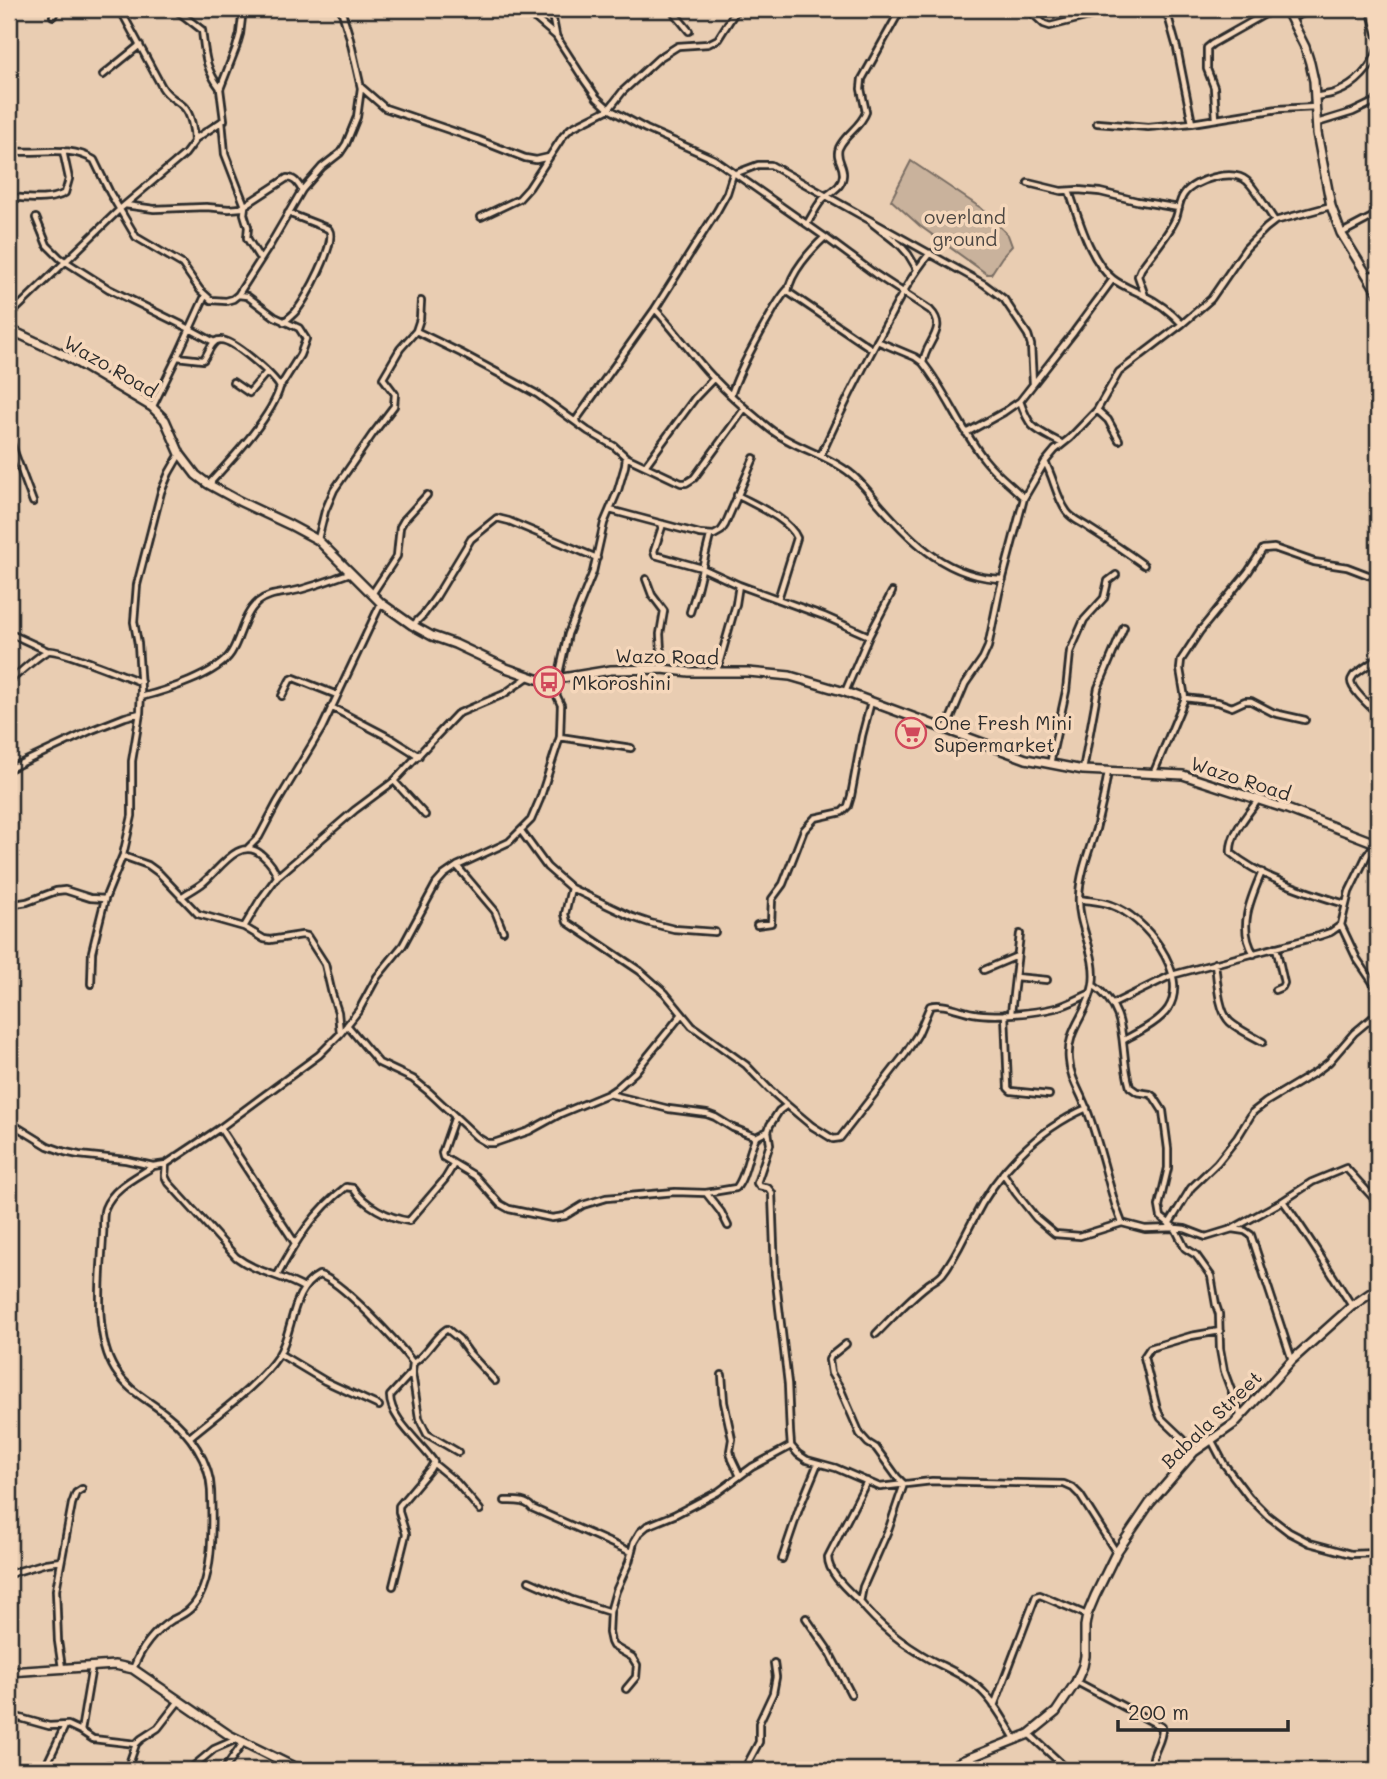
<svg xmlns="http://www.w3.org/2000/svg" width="1387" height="1779" font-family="Mali,sans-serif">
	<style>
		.green { fill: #c9b29c; stroke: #7a6e64; stroke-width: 2 }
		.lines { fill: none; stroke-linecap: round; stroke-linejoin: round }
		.street-casing { stroke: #2b2b2b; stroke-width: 10 }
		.secondary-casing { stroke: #2b2b2b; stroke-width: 12 }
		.street { stroke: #f5d7bb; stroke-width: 4.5 }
		.secondary { stroke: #f5d7bb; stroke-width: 7 }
		.labels { text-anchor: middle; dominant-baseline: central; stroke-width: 7; stroke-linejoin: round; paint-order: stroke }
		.park-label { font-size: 19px; fill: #4b4642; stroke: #f5d7bb }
		.street-label { font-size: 19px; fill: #2b2b2b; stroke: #f5d7bb }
		.poi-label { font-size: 19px; fill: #2b2b2b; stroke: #f5d7bb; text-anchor: start }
	</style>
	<rect width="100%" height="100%" fill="#e9cdb2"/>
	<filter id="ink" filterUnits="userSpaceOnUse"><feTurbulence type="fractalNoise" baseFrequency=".0143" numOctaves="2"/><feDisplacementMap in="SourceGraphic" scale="14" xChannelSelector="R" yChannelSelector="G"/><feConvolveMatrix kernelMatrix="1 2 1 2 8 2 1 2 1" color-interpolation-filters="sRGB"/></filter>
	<g filter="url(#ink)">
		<path class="green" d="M911,161l70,47 27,27 4,11 -10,11 -11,17h-4l-67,-48 -29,-26z"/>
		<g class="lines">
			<g class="street-casing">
				<path id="street" d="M175,9l27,21c3,24 3,38 18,58
					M514,9l22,10 20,17 29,45 12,17 12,11 37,20 68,30 111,78 50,37 55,36c19,19 -5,32 -7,53 24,30 38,67 62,97 11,14 26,25 39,38
					M551,9l5,26
					M671,9l18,22
					M1028,9l16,15 6,2 67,-17
					M1166,9l11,39 15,75
					M1370,9l8,28
					M211,13l32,-2
					M53,16l3,-7
					M1291,18l23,-9
					M103,75l37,-30
					M362,88l23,20 94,32 46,18 11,2 13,-3
					M1315,97c7,-2 16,-2 22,-5 18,-6 36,-26 41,-43
					M1216,119l-2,-32 -7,-18v-21l5,-4 62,-35
					M222,121l3,33 20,52 -1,8 4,13 -1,11 13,21
					M1097,123l51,4 44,-4 86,-14 38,-2
					M1317,123l36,-11 25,-12
					M195,139l29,-19 -4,-31 16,-41 4,-14 3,-25
					M9,151c29,4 59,-7 85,9l16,33 26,44 46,27 18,26 11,10 15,1 7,-2 5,-4 32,-50 32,-55 20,-23 18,-14 6,-9 11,-27 4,-29 -12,-53 -8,-26
					M734,174l24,-9h13l213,119 20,15 24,36 3,10 2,38
					M1028,183l33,8 17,-1 22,2 37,9 42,7
					M1069,191c10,28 21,70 44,88 9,7 20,11 30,16 15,7 28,17 39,29
					M9,197c18,1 40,5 56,-4l4,-14 -6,-28
					M125,205l29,4 52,-2 23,2 12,-1 46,-30c8,0 11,6 15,12
					M481,217l38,-18 10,-11 34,-52 8,-8 38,-19 14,-18 36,-33 19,-12 30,-2 10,-5 19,-30
					M36,218l11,27 13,13 49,31 81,40 24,13
					M872,223l28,22 8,9 9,15
					M807,224c5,-8 9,-17 15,-24 8,-9 20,-11 21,-25 1,-10 -8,-17 -4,-27 6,-14 22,-21 27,-36l-5,-23 1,-10 39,-70
					M1342,233l36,-19
					M825,237c-14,13 -35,36 -37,55l84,57
					M1368,275l10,-1
					M238,295l9,1 28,21 24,11 7,11 -6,16 -20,32
					M1145,296l-7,-20 3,-7c11,-16 26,-32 34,-49 4,-8 3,-18 9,-26 10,-14 48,-26 63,-13 8,7 21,30 28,40
					M655,309c16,17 30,36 45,54 20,24 45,46 70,66 24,19 56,25 80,44 11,8 20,21 29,31 34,39 69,74 124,75
					M9,316l111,-107 65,-55 9,-12c0,-11 -3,-29 -11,-36 -8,-7 -15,-9 -21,-19 -14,-26 -28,-52 -42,-78
					M284,322c4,-4 9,-7 12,-11 10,-11 41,-69 33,-81 -2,-2 -4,-2 -5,-3l-36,-14
					M416,331l45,22 76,41 51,37 26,15 12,11 -1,9 -7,24 -14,33 -11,49 -25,62 -10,44
					M877,341l38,16 7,5
					M177,357l26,3c5,-5 8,-20 17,-20 13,-1 53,35 60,47 -8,30 -50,74 -71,97
					M233,382l16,11 18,-21
					M731,395c8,-24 20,-45 32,-67 8,-13 14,-27 24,-38
					M1020,401c10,29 15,28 41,42
					M153,406l24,-49 28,-61
					M1097,410l11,10 11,20
					M576,420l79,-111 62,-98 10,-18 6,-19
					M966,433l38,-21 16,-11 54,-69 39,-53
					M9,438l24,64
					M821,455c19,-42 39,-82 61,-123 14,-27 28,-55 48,-79
					M626,457l55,26h5l8,-5 51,-70
					M1045,462c9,16 11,35 22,50 6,8 14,10 22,16 19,12 37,24 55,37
					M645,466l50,-68 19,-20
					M737,495c18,10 52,24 60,43l-19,61
					M610,510l90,24 14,1 7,-4 4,-6 29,-67
					M663,524l-9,27 1,4 47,13 37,17 -3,19 -19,67
					M318,539l7,-28 9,-21 38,-55 22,-29 1,-12 -12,-16 17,-29 16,-18 4,-12 1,-18
					M646,579l6,16 12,16 -4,23 2,34
					M739,585l85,31 45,20
					M372,594l25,-38 3,-29 4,-7 23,-25
					M690,612l7,-23 13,-53
					M413,625l11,-11 12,-17 35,-58 26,-21 12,3 88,37
					M9,633l39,18
					M1378,658l-24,17c-1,2 -3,4 -3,6 0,9 21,27 27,33
					M9,681c9,-6 30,-27 39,-30 10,-3 79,26 93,31
					M845,692l24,-56 23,-44
					M282,696l8,-16 4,-2 43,17
					M141,697c24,-6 76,-22 90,-44 10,-16 12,-38 27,-51 11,-9 23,-8 36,-11 19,-4 38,-12 56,-18
					M1185,698l33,4 14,5 13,-6h6l23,12 31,7
					M331,707l61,32 27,17
					M946,729l19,-45 18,-26 5,-11 11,-54 25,-95 21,-36 10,-12 15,-12 27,-28 22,-38 63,-48 29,-25 35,-51 20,-20 9,-7 56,-15
					M560,737l71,11
					M1050,764l16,-73 4,-39 14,-32 20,-22 4,-17 8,-6
					M9,769l83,-39 33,-13 15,-4
					M1083,770l15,-82 26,-61
					M1108,772c-3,19 -7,38 -12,57 -7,22 -16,44 -17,67 -2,31 19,58 14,89 -5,30 -27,43 -24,75 1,18 12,33 18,50 12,31 19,65 29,97l6,16
					M1154,772l31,-74 -5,-29 1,-9 19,-29 48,-59 15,-23 11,-1 40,14 33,5 21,8 10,2
					M394,781l31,34
					M1258,800c-10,14 -29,35 -27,53 30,25 78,40 114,51
					M521,831l26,36 24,21 61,29 18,6 24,6 41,3
					M248,848l11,-11 18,-34 45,-75 59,-125
					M123,856l25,9 11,8 39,41 46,13 20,12 6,1 32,-5 5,1 18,28 7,30 6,18 2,21
					M457,866l38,45 8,20
					M571,888l-6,26 2,8 73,49 25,22 27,33 54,39 23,24 18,16
					M181,897c7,-5 16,-9 23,-15 15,-12 36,-47 58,-27 7,6 13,13 15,22
					M1079,899c10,2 22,2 32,6 33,11 80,69 57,104 -10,14 -30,23 -44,31
					M9,905l18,-3 29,-11 9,-1 25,8 15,1
					M757,925l14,-2 1,-24 11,-15 21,-54 11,-12 27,-6 6,-6 3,-10 11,-60 9,-34
					M1341,925l16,34 21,31
					M244,927l16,-27 17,-23 78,-67 39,-29 63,-67 47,-20 24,-17
					M1254,954c-17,-27 -3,-56 8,-82
					M1215,963c2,15 3,48 15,59 9,8 23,14 33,20
					M984,970l33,-14
					M1015,977l32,3
					M91,984l1,-32 7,-29 6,-24 18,-44 9,-39v-55l8,-48 1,-23 -3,-46 -4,-22 3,-37 24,-93 8,-19 11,-19
					M1093,985c39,27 25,63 37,102l7,5 13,2 4,3 9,14 5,38v19l-9,38 2,11 14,11 10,20 11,7 15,21 5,29 3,9 1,35 4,22 17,46
					M1275,990l7,-3 2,-4 -8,-36
					M1091,993c-12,5 -23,12 -36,15 -21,5 -60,9 -82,5 -13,-2 -30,-11 -43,-7l-12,28 -12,19 -66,85 -7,1 -21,-13 -25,-21 -8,6 -9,14 -2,6 2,13 -13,39 2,3 9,2 4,5 3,81 13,110 2,49 1,13 7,8 9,6 29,8 44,19 52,-6 132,3 9,4 7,7 36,57
					M1113,1004l59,-29 147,-39 12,-4 10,-7 8,-33 18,-37 8,-11
					M1011,1013l9,-79
					M1005,1014l3,74 3,3 38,4
					M347,1025l32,38 34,16 16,13 48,45 10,6h7l35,-12 31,-17 48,-20 9,-6 18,-16 47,-58
					M609,1094l60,15 38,5 8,3 18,11 23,9 12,-6
					M455,1116l-13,37 1,4 32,19 25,28 9,5 43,9 13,-2 18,-11 23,-7 69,-6 31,1 30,-5c10,-11 12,-36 20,-51
					M9,1122l39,24 17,6 14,3 47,5 27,6 13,-2 54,-36 99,-73 21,-21 19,-24 18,-33 26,-32 33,-61 8,-9 13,-9 52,-24 22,-22 9,-21 20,-62 1,-32 -11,-24
					M220,1128l75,115
					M166,1164l-1,12 3,6 68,75c21,16 46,18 68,31
					M1003,1173l13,20 20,25 19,16 25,2 42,-13 23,6 30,-1 10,1 21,8 26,-8 13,2 6,4 41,125
					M706,1193l15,19 7,14
					M1283,1201l29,-19 34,-14 32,35
					M1169,1224l22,-36 26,-25 20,-25 16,-26 13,-10 50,-30 13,-10 25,-29 24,-20
					M1234,1228l49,-27c25,34 46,69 69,105
					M277,1276c19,-36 37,-64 69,-89l7,1c11,17 35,30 56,33l36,-42 9,-15
					M876,1334c16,-16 32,-34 50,-48 6,-5 12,-7 17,-13 13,-17 19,-32 29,-51 24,-49 64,-92 115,-114
					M846,1344l-15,12 -2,4 2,13 9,15 20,46 8,9 8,5 21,29 7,7 -15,44 -26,59 -3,15c19,24 44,43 71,58 17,9 37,17 51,31 14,13 23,32 34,49
					M280,1354l45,27 54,25
					M412,1373l7,45 8,16 31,18
					M722,1375l2,27 8,37 -2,12 2,8 8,17
					M190,1437c27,-23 68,-51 88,-81 16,-24 12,-66 41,-81 21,4 80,69 94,88
					M1212,1441l12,23 25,33 18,18 22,17 21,11 41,11 27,-1
					M1194,1452l-12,-14 -21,-20 -4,-9 -13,-52 6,-9 41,-12 29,-5
					M434,1464l22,18 24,28
					M505,1501c10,0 21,-1 27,7l99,44
					M782,1559l17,-50 19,-46
					M9,1574l37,-11 15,-2
					M529,1581l43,19 38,12
					M393,1586l13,-52 -7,-22v-6l31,-37 4,-7c-12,-18 -44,-43 -44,-66l22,-24 1,-9c14,-8 20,-25 34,-34l12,10 10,14 26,28
					M860,1602c-11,-11 -32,-28 -32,-45l39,-76
					M806,1618l22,32 23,44
					M62,1668l-4,-27 -2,-51 16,-86 4,-11 6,-4
					M133,1669c8,-21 20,-37 39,-49 6,-3 13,-6 18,-11 25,-23 22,-86 21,-118 -1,-29 -21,-58 -44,-76 -19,-16 -37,-22 -52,-45 -22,-35 -14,-95 -12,-135 1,-9 -1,-19 2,-27 8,-20 30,-30 47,-41
					M1077,1682l85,45c1,17 -14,27 -8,43
					M626,1689l10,-12 1,-12 -5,-8 -19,-11 -2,-4 -2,-9 1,-21 6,-21 13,-29 5,-20 6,-10 7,-6 27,-11 44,-23 34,-25 39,-21
					M994,1706l42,-110 4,-1 47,20
					M9,1717l4,-1 36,10 19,-1 13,6 12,8 43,5
					M81,1731l11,-65
					M1029,1734l39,36
					M44,1770l21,-44
					M88,1770l20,-5 19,3
					M127,1770l9,-26 5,-5 17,-11 21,-27
					M189,1770l25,-21 23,-10
					M224,1770l19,-27
					M744,1770l15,-28v-19l14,-30 3,-16 -2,-14"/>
			</g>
			<g class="secondary-casing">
				<path id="secondary" d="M1286,9l19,38 5,16 4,18 3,52 14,73 10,27 37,60
					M9,12l2,-3
					M9,326l8,7 49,23 86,51 13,13 15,34 16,21 12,9 31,17 51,24 28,15 63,63 31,22 20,11 23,8 51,24 31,11 13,1 61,-10 51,-1 27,3h59l42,4 55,16 181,67 57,11 100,5 104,34 91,35
					M9,1672l106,-7 18,4 96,66 63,31 13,4
					M944,1770l20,-10 65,-26 27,-22 20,-30 7,-16 2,-10v-30l2,-11 8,-19 21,-43 34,-50 44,-51 40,-28 58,-64 60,-54 26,-18"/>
			</g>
			<use href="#street" class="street"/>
			<use href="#secondary" class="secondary"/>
		</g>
	</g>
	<defs>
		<g id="bus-ring" transform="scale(1.575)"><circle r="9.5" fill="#f5d7bb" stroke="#d1495b" stroke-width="1.5"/><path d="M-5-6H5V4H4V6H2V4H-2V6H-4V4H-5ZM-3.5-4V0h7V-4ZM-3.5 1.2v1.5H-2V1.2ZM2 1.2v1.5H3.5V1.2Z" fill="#d1495b"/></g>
		<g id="supermarket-ring" transform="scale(1.575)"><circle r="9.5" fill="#f5d7bb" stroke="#d1495b" stroke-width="1.5"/><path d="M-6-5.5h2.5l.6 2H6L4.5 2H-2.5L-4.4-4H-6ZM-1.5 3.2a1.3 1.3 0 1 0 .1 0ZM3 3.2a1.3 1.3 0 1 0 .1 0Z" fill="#d1495b"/></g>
	</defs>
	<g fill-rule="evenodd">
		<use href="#bus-ring" x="549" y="682"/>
		<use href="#supermarket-ring" x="911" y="733"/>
	</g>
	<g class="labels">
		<g class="park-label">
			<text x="965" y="216">overland<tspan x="965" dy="22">ground</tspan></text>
		</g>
		<g class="street-label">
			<text transform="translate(111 366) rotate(30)">Wazo Road</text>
			<text transform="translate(667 656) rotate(1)">Wazo Road</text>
			<text transform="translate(1241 778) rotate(18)">Wazo Road</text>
			<text transform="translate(1211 1419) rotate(-44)">Babala Street</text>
		</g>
		<g class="poi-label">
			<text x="572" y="682">Mkoroshini</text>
			<text x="934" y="722">One Fresh Mini<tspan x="934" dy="22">Supermarket</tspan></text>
		</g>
	</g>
	<rect width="1387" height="1779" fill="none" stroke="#f5d7bb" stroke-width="35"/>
	<rect x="18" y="18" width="1352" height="1744" fill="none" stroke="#2b2b2b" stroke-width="2.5" filter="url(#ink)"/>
	<path d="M1118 1720v10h170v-10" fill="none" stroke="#2b2b2b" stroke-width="3.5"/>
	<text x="1128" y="1720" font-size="21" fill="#2b2b2b" stroke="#f5d7bb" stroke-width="5" paint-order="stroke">200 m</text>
</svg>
